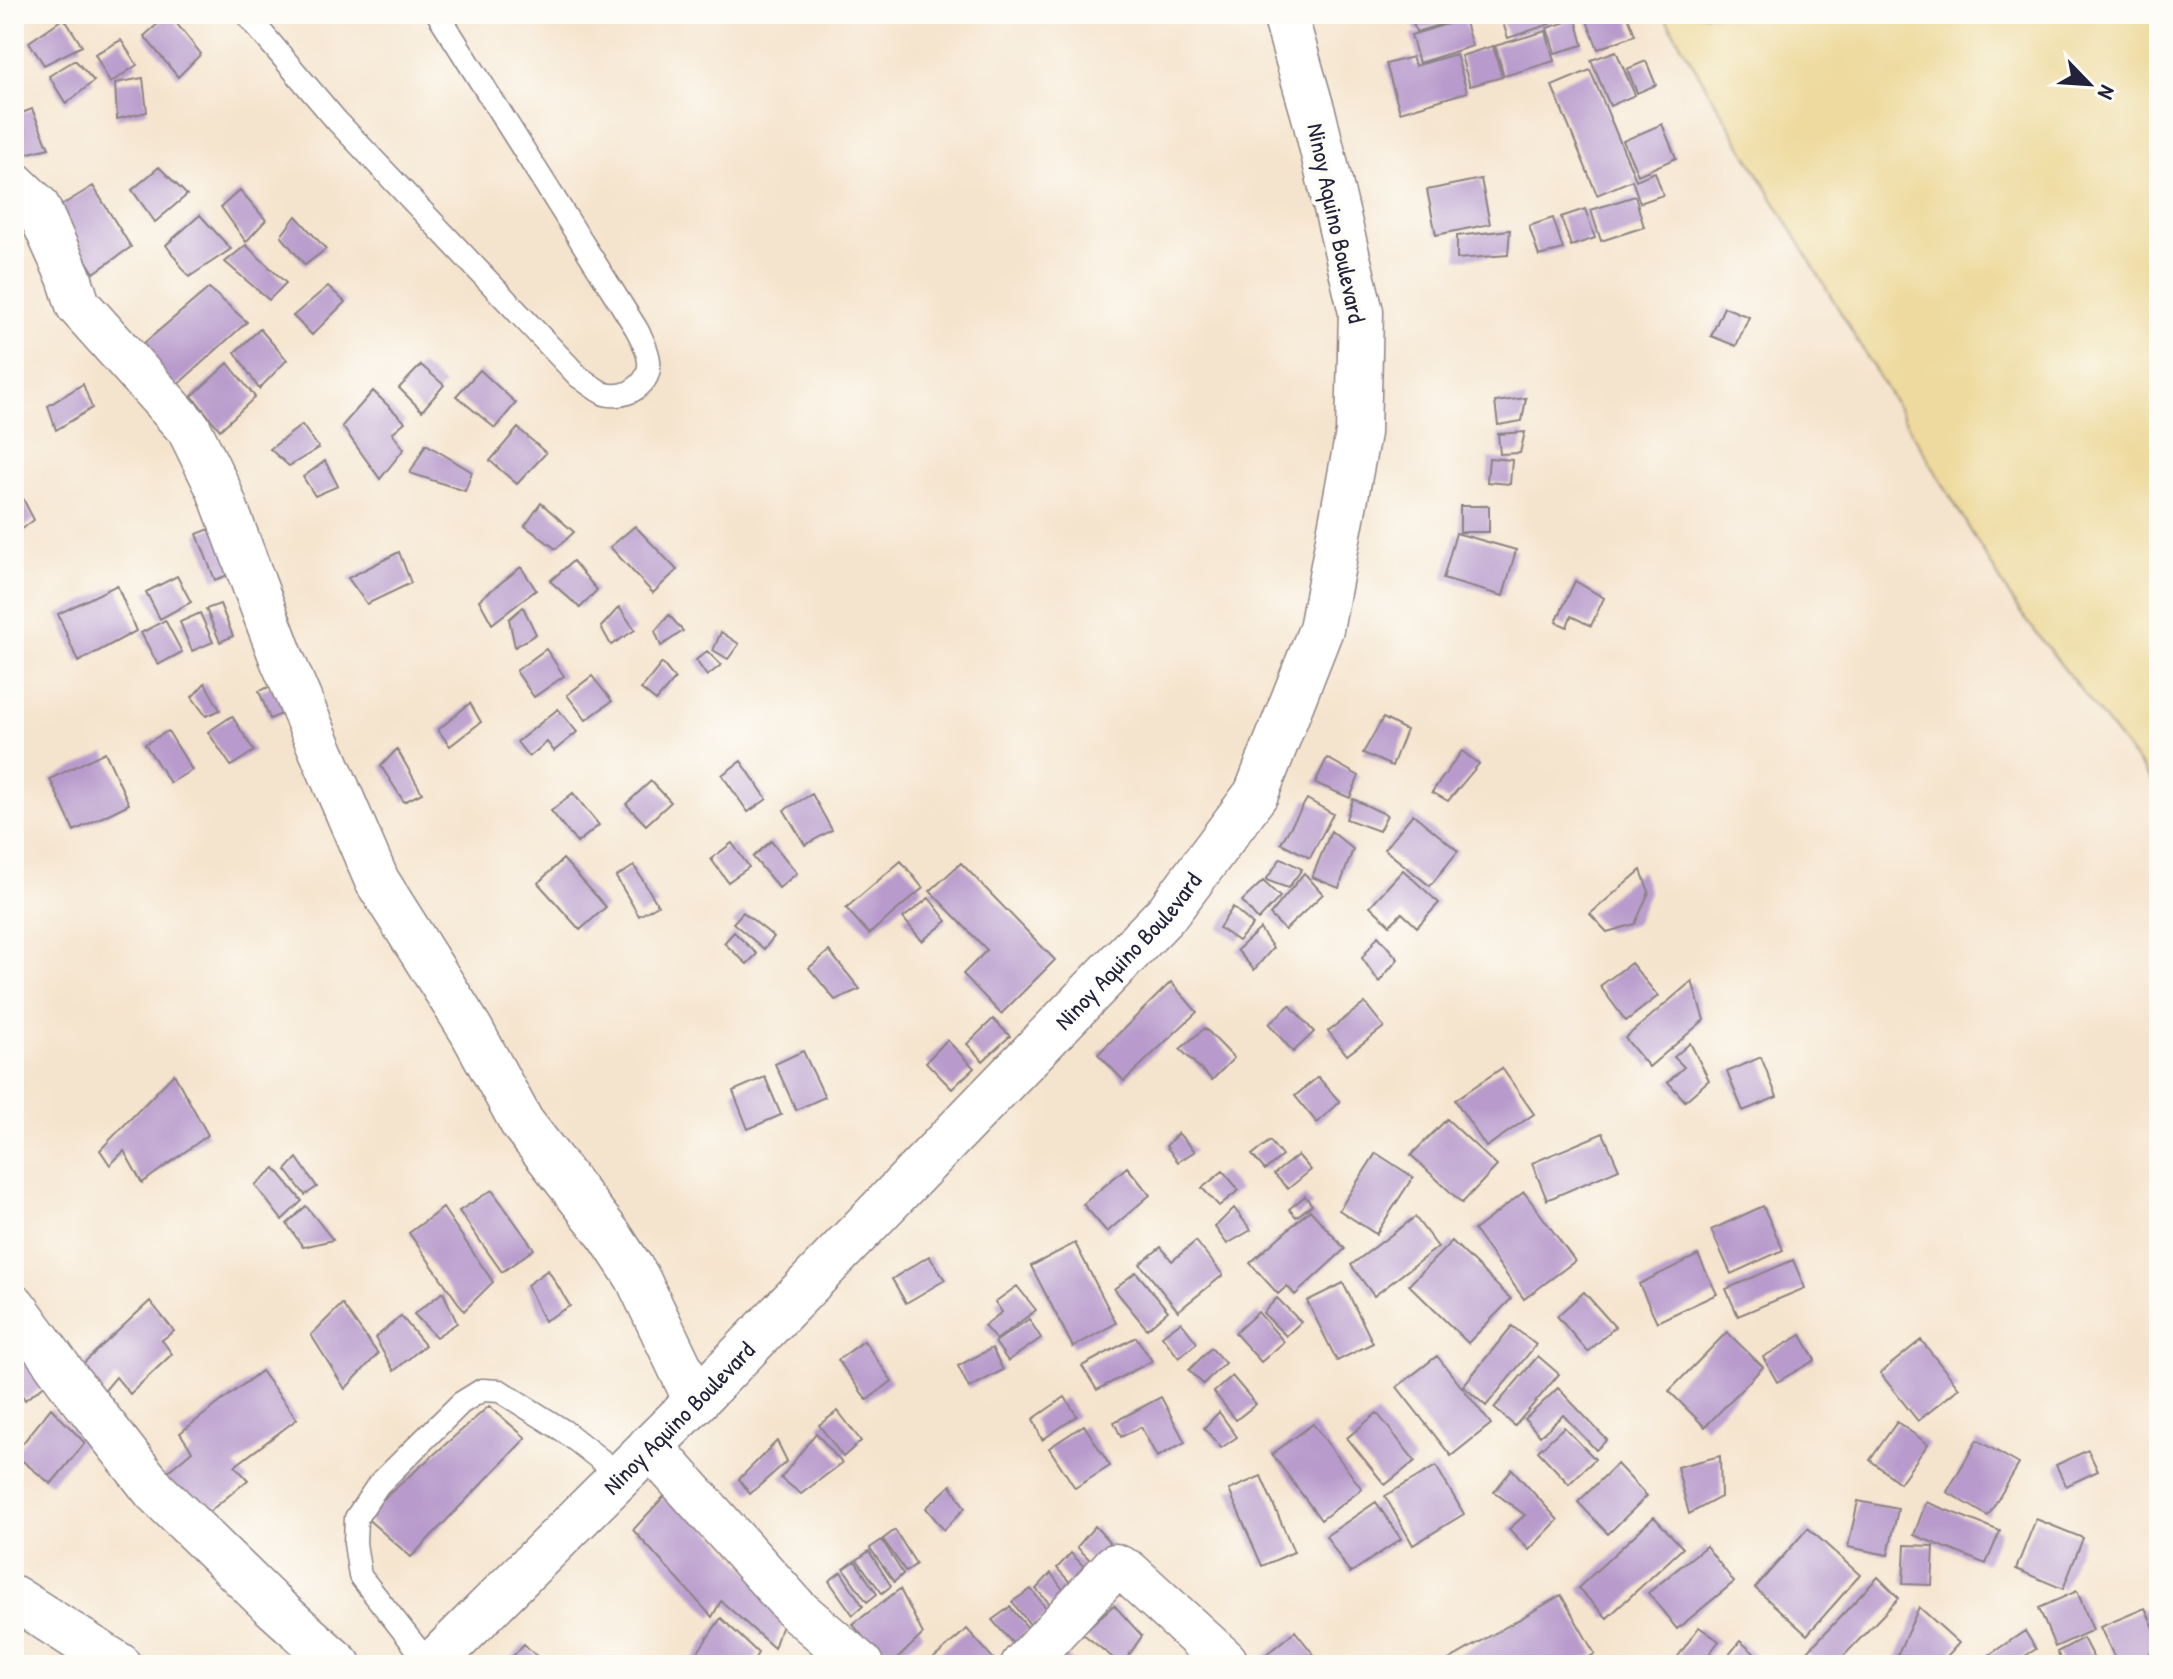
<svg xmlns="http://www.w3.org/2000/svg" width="2173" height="1679" font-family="'Patrick Hand',sans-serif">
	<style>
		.sand { fill: #eeda9e; stroke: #887e6c; stroke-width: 2 }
		.building { fill: #b89bcc }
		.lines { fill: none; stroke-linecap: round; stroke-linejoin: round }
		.service-casing { stroke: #8c8384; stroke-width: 25 }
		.minor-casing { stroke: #8c8384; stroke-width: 47 }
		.secondary-casing { stroke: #8c8384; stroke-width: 47 }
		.trunk-casing { stroke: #8c8384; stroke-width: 47 }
		.service { stroke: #fff; stroke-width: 22 }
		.minor { stroke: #fff; stroke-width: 44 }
		.secondary { stroke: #fff; stroke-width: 44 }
		.trunk { stroke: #fff; stroke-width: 44 }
		.labels { text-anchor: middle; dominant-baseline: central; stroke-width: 8; stroke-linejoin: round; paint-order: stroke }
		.street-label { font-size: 24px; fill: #22223b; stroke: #fdfcf7 }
	</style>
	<rect width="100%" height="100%" fill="#fdfcf7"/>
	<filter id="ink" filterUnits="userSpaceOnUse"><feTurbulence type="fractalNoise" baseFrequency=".0125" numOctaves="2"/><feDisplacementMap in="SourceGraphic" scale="16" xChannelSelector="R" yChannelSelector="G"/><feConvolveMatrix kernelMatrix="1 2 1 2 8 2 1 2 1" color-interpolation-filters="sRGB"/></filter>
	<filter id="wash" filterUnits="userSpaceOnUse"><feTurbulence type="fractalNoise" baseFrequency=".006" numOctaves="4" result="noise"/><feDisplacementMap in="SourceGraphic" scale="32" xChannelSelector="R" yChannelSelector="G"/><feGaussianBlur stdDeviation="1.8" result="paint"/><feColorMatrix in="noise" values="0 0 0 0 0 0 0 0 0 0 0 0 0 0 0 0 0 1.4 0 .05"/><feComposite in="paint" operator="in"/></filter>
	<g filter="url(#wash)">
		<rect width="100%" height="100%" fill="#f5e4cd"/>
		<path class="sand" d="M1663,14h496v776l-143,-183z"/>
		<g id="blocks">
			<path class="building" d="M169,14l32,40 -23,23 -34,-41z
				M1410,14h61v1l-55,17z
				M1500,14h46l4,10 -42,14z
				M1605,14h22l8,21 -37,14 -11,-28z
				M64,18l18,28 -38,19 -15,-23z
				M1464,19l8,27 -53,17 -8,-28z
				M1576,19l7,26 -28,8 -8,-25z
				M1546,31l8,30 -50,15 -9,-30z
				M121,40l16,25 -27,18 -15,-29z
				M1493,46l9,31 -32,9 -9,-30z
				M1616,51l19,44 -25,11 -19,-46z
				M1456,54l11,38 -67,20 -14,-48 26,-7 3,9z
				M14,55l8,19 -8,4z
				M75,60l19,21 -28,23 -17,-28z
				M1646,61l10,24 -19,8 -10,-24z
				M1590,70l46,110 19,-8 8,23 -23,8 -8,-23 -35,15 -45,-109z
				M143,78l4,34 -30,7 -2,-36z
				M32,109l17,39 -28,7 -7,-14v-25z
				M1662,124l14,34 -38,17 -15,-34z
				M159,167l28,28 -32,27 -23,-32z
				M1481,179l9,45 -54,11 -9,-45z
				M93,186l38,61 -37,26 -40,-63z
				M240,190l26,30 -20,22 -25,-35z
				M1635,196l9,31 -43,14 -10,-31z
				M1585,209l10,29 -24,8 -10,-29z
				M200,215l31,34 -42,28 -23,-32z
				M296,216l30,33 -21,16 -24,-29z
				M1553,218l10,31 -24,7 -10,-30z
				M1510,230l-2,25 -51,4v-23z
				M246,245l40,38 -17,17 -44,-38z
				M328,286l17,16 -33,33 -19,-19z
				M209,288l38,34 -73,66 -31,-44z
				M1724,307l25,10 -13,29 -25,-10z
				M260,329l27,31 -28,29 -24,-37z
				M228,363l27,34 -35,33 -28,-34z
				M421,365l23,20 -22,26 -23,-23z
				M480,370l36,33 -21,25 -39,-32z
				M83,384l9,24 -36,22 -8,-24z
				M373,391l32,31 -13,11 12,16 -24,30 -38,-53z
				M1526,398l-4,23 -24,4 -3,-23z
				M302,425l17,23 -30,18 -19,-17z
				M518,428l28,25 -29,31 -27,-23z
				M1525,432l-5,21 -20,1 -2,-20z
				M426,444l46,28 -7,19 -55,-18z
				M1489,458l23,2 -2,24 -23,-2z
				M325,461l13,25 -23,10 -12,-19z
				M18,489l16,31 -20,15v-43z
				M541,503l33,29 -18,17 -31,-23z
				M1460,506h29v26h-29z
				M222,524l19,46 -26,10 -18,-46z
				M635,526l42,44 -24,23 -43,-46z
				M1456,533l60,17 -13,46 -60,-17z
				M399,552l12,31 -44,21 -19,-26z
				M573,561l24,29 -17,18 -30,-27z
				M521,567l15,23 -44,34 -13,-24z
				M177,576l14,26 -31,17 -14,-27z
				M1575,581l29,17 -13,28 -20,-10 -4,11 -11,-5z
				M117,585l19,46 -58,31 -20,-48z
				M220,604l13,32 -13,6 -14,-33z
				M523,607l13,27 -21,13 -6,-28z
				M619,607l16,23 -24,15 -10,-18z
				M200,613l13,29 -21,9 -12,-29z
				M669,615l14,16 -22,15 -6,-15z
				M165,620l17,32 -24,13 -17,-32z
				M721,632l18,12 -11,15 -15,-9z
				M546,649l18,27 -30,21 -18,-26z
				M707,651l14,14 -14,11 -11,-16z
				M662,663l13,16 -19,22 -15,-12z
				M592,676l20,25 -26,19 -19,-25z
				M281,682l12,27 -23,10 -11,-28z
				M205,683l15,27 -14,6 -14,-19z
				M470,703l11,19 -31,24 -12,-16z
				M558,709l19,23 -23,19 -7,-9 -18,15 -12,-15z
				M232,716l22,35 -23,15 -23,-34z
				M1383,718l23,12 -14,36 -29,-13z
				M168,731l24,39 -22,13 -25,-39z
				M397,749l25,44 -18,9 -23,-36z
				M1462,751l17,13 -31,37 -16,-9z
				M105,752l24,52 -55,27 -24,-52z
				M1327,758l32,18 -9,22 -35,-15z
				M741,761l26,38 -19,13 -26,-37z
				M651,781l20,21 -25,23 -20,-21z
				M573,793l26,32 -22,18 -26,-32z
				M812,794l20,36 -27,15 -21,-35z
				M1307,799l26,15 -23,44 -29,-15z
				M1353,799l34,16 -8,16 -33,-12z
				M1413,814l45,37 -28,35 -46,-37z
				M1331,831l22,18 -14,39 -27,-11z
				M771,841l26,32 -18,15 -26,-31z
				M732,843l17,24 -21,15 -17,-23z
				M1281,858l21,11 -14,19 -22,-8z
				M563,859l43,48 -26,23 -42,-47z
				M901,861l22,27 -54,46 -23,-26z
				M961,863l94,97 -54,54 -38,-40 24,-24 -57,-59z
				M634,866l24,39 -19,11 -23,-39z
				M1403,870l36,33 -22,24 -15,-14 -12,12 -20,-19z
				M1641,870l8,22 -14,32 -28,8 -17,-18z
				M1304,873l19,21 -38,36 -15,-15z
				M1263,881l17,16 -22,23 -16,-19z
				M929,898l18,23 -25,20 -19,-23z
				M1233,907l20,18 -15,16 -19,-13z
				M743,912l31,25 -10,12 -31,-26z
				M1260,929l13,19 -19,22 -17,-20z
				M734,932l23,22 -10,10 -23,-21z
				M1378,936l20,23 -19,23 -17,-24z
				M829,951l31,38 -25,11 -26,-32z
				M1631,963l27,33 -32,25 -26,-35z
				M1692,981l12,39 -55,47 -24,-29z
				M1171,982l26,30 -73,69 -26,-27z
				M1365,1003l19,24 -37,28 -19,-24z
				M1290,1005l24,27 -21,20 -24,-28z
				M993,1019l17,17 -27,25 -16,-17z
				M1205,1028l29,30 -22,22 -32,-31z
				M947,1040l27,28 -22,21 -26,-27z
				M1690,1043l19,37 -24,21 -17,-19 16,-15 -10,-10z
				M803,1051l22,46 -29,13 -21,-46z
				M1761,1057l16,40 -34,14 -16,-39z
				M1502,1068l32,46 -48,33 -31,-47z
				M174,1074l34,61 -66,48 -18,-32 -14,14 -10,-15z
				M765,1077l16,38 -33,14 -15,-38z
				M1318,1077l22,25 -23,21 -22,-27z
				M1447,1119l50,47 -35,37 -51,-48z
				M1178,1133l17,18 -17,11 -12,-16z
				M1603,1133l16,36 -72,31 -15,-37z
				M1270,1141l12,15 -17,14 -13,-15z
				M1376,1153l37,24 -37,57 -37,-24z
				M1298,1155l13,15 -23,19 -14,-15z
				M297,1158l20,29 -12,8 -19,-25z
				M1127,1167l23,28 -43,37 -24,-28z
				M275,1168l27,33 -20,19 -27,-35z
				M1223,1171l16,19 -20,16 -17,-18z
				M492,1190l42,59 -32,23 -43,-61z
				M1524,1192l51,69 -51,38 -50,-69z
				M1305,1196l7,9 -16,12 -7,-8z
				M306,1206l27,34 -30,7 -16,-23z
				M1763,1206l20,44 -52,24 -20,-44z
				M443,1208l50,74 -29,29 -55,-78z
				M1234,1208l17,22 -24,14 -12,-17z
				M1310,1210l35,39 -50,46 -8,-9 -9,8 -28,-31z
				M1415,1217l23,30 -64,49 -23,-31z
				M1196,1241l27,34 -45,36 -38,-47 21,-17 11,14z
				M1452,1241l59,58 -43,44 -59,-58z
				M1075,1243l41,80 -43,24 -42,-81z
				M1698,1255l19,39 -60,28 -18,-38z
				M929,1256l16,24 -39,23 -14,-24z
				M1793,1260l12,28 -67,28 -12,-27z
				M548,1270l22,36 -26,15 -17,-36z
				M1136,1272l32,39 -21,18 -33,-40z
				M1343,1283l30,60 -36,18 -30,-60z
				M1017,1286l19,24 -40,30 -12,-14 18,-14 -7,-10z
				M443,1292l14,31 -21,14 -22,-23z
				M1584,1292l31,35 -27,25 -31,-36z
				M1277,1298l24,24 -15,14 -23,-23z
				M150,1301l24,30 -12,9 10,14 -42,40 -14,-17 -15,18 -24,-26z
				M342,1304l36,50 -33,35 -34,-54z
				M1258,1312l26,30 -23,20 -26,-29z
				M401,1316l24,29 -31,26 -19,-33z
				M1029,1319l12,19 -33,23 -13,-19z
				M1181,1322l16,21 -18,15 -17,-22z
				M1512,1326l24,19 -50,61 -23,-20z
				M14,1331l32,53 -21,16 -11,-18z
				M1727,1332l36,35 -58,60 -36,-36z
				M1801,1335l14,25 -38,22 -14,-25z
				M1136,1337l16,24 -55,29 -15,-24z
				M1921,1340l38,48 -41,33 -38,-48z
				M864,1341l28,40 -25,19 -29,-40z
				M992,1348l11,22 -34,18 -11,-22z
				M1211,1348l14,15 -22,21 -14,-14z
				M1437,1356l54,68 -40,32 -54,-69z
				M1538,1356l21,18 -44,52 -21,-18z
				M261,1371l36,48 -62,47 13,14 -44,36 -43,-39 31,-26 -12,-18z
				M1232,1376l24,28 -20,16 -22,-28z
				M1558,1388l49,52 -11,10 -33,-35 -23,21 -15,-17z
				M1065,1397l12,19 -35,24 -9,-21z
				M1161,1397l24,45 -28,15 -16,-30 -20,10 -7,-15z
				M489,1406l37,32 -115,119 -47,-41z
				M51,1408l34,35 -34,41 -37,-30z
				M838,1411l23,30 -18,16 -24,-32z
				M1219,1412l18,25 -16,11 -17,-20z
				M1377,1413l38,48 -30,24 -38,-47z
				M1897,1422l31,22 -28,39 -30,-23z
				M1313,1424l49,65 -41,31 -49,-66z
				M1084,1425l26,41 -35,22 -26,-40z
				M1564,1427l31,32 -26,25 -31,-33z
				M816,1433l26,30 -41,31 -20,-16z
				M1977,1440l42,24 -31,52 -41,-24z
				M777,1441l10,20 -37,33 -11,-15z
				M2088,1450l10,21 -32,15 -10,-21z
				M1720,1456l1,41 -32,17 -12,-47z
				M1617,1464l30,32 -39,38 -30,-32z
				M1436,1466l28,48 -51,31 -28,-49z
				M1512,1469l46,51 -29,30 -20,-21 16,-14 -31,-23z
				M1261,1476l33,76 -32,14 -33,-76z
				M951,1485l14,23 -21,22 -18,-22z
				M670,1490l117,120 -13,38 -53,-47 -9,16 -79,-87z
				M1858,1501l40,8 -10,46 -40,-8z
				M1376,1502l25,37 -51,34 -24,-37z
				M1926,1502l74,29 -14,33 -72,-29z
				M1654,1517l29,31 -76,70 -29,-30z
				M2036,1519l47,19 -20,51 -47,-20z
				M1095,1526l18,20 -17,20 -19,-19z
				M1808,1528l52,47 -53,60 -52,-47z
				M895,1530l21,34 -10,8 -23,-33z
				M882,1540l21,34 -9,8 -24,-34z
				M1905,1545l29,1 -2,39 -29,-1z
				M1706,1546l28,36 -57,47 -29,-36z
				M869,1551l22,35 -9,7 -25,-33z
				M1071,1553l18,19 -15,15 -17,-19z
				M855,1561l22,33 -10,8 -23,-33z
				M841,1572l22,34 -10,9 -24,-34z
				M1051,1573l18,25 -15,10 -18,-19z
				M1878,1577l21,21 -64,67h-17l-12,-12z
				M900,1589l23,45 -32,31h-6l-32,-41z
				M1031,1589l19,24 -18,14 -20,-25z
				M2077,1591l16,39 -38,17 -16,-39z
				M1561,1595l34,59 -20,11h-135z
				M1114,1605l28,31 -20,29 -40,-32z
				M1010,1607l19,22 -15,16 -22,-25z
				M1919,1607l40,36 -20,22h-32l-12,-5z
				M2145,1608l14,31v10l-33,16h-8l-18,-38z
				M721,1618l37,35 -7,12h-62z
				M1699,1627l20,14 -18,24h-29z
				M967,1629l32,36h-73z
				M1295,1631l27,34h-69z
				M2025,1631l11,18 -25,16h-28l-3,-4z
				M2083,1638l14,27h-34l-6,-13z
				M1740,1641l14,12 -10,12h-23z
				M524,1644l22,21h-41z
				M1063,1653l14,12h-23z"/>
		</g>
	</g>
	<g filter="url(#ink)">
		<use href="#blocks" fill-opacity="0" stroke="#8c8384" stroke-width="2"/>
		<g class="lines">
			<g class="service-casing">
				<path id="service" d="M246,14l90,106 243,257c8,5 17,13 26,17 8,2 18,1 25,-2 30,-16 19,-41 6,-64l-198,-314
					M430,1665l-70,-89 -5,-33 1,-25 22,-33 83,-82 21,-13 18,1 64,40 56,44"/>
			</g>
			<g class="minor-casing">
				<path id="minor" d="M14,184l23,22 32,71 9,28 111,124 29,59 64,171 95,222 94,149 51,93 88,113 27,41 59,124
					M14,1306l54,74 87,111 115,112 69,62
					M650,1446l147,164 64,55
					M1023,1665l92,-99 13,6 97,89"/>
			</g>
			<g class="secondary-casing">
				<g id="secondary">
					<path id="s1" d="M431,1665l265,-264 472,-489 88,-118 65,-165 37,-196 3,-121 -47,-196 -27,-94 1,-8"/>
				</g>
			</g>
			<g class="trunk-casing">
				<path id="trunk" d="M14,1598l105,67"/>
			</g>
			<use href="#service" class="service"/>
			<use href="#minor" class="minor"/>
			<use href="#secondary" class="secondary"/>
			<use href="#trunk" class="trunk"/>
		</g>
	</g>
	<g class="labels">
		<g class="street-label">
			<text transform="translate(1337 223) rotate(78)">Ninoy Aquino Boulevard</text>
			<text stroke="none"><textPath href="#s1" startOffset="998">Ninoy Aquino Boulevard</textPath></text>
			<text stroke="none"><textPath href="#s1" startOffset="350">Ninoy Aquino Boulevard</textPath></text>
		</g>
	</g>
	<rect width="2173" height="1679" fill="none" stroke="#fdfcf7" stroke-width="48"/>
	<g transform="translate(2089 84) rotate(115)" stroke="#fdfcf7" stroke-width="6" paint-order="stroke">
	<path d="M0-6L14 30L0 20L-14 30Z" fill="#22223b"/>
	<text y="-12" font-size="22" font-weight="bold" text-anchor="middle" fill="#22223b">N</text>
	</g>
</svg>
